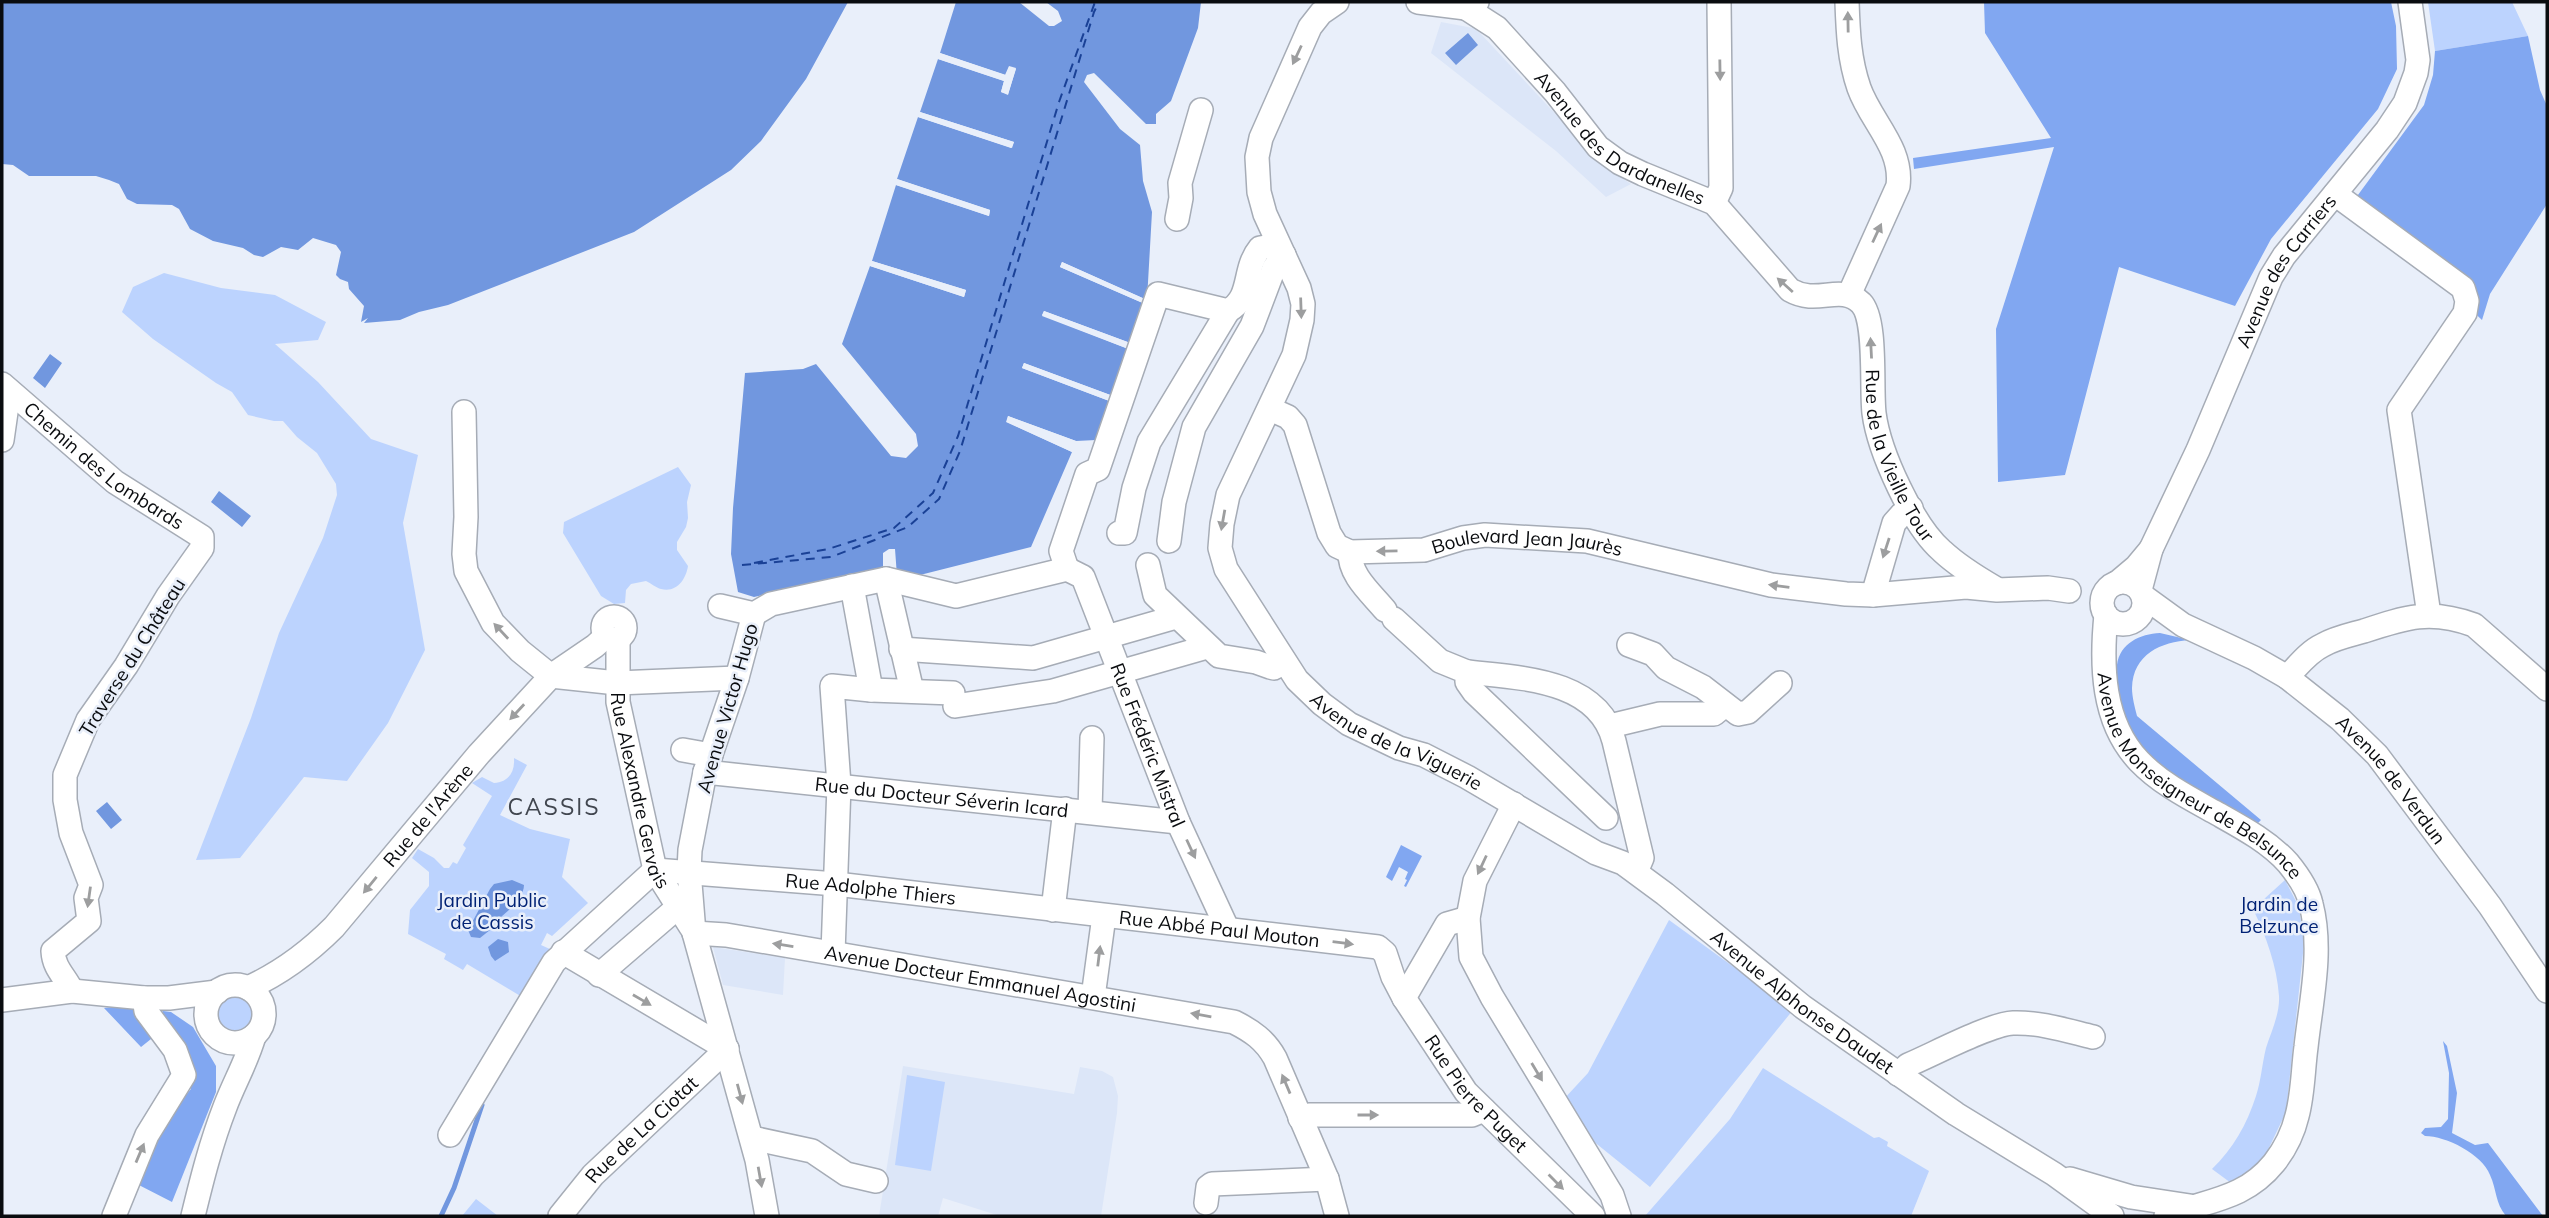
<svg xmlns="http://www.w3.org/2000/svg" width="2549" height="1218" font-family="Mulish,sans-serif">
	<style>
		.built { fill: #dce6f8 }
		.green { fill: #bcd3fe }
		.forest { fill: #81a7f1 }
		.water { fill: #7197df }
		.pier { fill: #e9effa }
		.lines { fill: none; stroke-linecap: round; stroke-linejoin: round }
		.stream { stroke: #7197df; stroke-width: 5 }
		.ferry { stroke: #1a4196; stroke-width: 2; stroke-dasharray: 9 7; stroke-linecap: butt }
		.minor-casing { stroke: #a6acb6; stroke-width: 26 }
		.minor { stroke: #fff; stroke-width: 23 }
		.oneway { fill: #9d9e9f }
		.labels { text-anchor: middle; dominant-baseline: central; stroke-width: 5; stroke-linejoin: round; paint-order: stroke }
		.street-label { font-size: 19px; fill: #0a0c0f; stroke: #e9effa }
		.park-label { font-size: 19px; fill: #012275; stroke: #e9effa }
		.quarter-label { font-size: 23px; letter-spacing: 2px; fill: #41464f; stroke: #e9effa }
	</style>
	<rect width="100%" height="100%" fill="#e9effa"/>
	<path class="built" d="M1441,22l32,6 7,5 125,134 26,17 -25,13 -50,-46 -125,-98z
		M713,947l72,11 -2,37 -60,-10z
		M903,1066l171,28 6,-27 22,4 11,6 5,19 -1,17 -16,103h-101l-57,-18 -5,18h-59z"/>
	<path class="green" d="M2428,2h84l16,34 -93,15z
		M164,273l57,15 54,7 51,27 -8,18 -43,4 43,38 53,57 47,16 -15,68 22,127 -37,73 -41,58 -43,-4 -64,81 -44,2 55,-142 28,-85 44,-95 14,-43 -1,-11 -19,-31 -20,-16 -14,-16h-9l-26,-6 -16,-23 -16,-9 -63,-44 -31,-27 11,-25z
		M678,467l13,18 -4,17 1,16 -2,9 -9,15v8l11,16c-2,13 -11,27 -27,23 -5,-1 -10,-6 -15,-8l-15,3 -5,6 -1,13 -11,1 -13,-8 -38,-63 1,-11z
		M514,758l13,7 -27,50 30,14 40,10 -8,38 26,26 -36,33 -5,-3 -6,12 11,5 -30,47 -55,-33 -4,6 -19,-11 2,-5 -38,-20 2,-24 19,-24v-14l-17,-14 6,-9 16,9 10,10h5l4,-6 4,2 9,-16 -3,-3 29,-49 -20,-13 10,-6 12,6c14,-1 21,-10 20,-25z
		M2285,880l14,27 5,37 -18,168 -19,40 -15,17 -21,14 -19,-14c21,-20 35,-45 44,-73 5,-15 6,-32 10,-48 5,-16 14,-34 13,-52 -2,-30 -13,-60 -26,-87z
		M1669,920l124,90 -143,177 -73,-59 -14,-28 25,-27z
		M213 1016a21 21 0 1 1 42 0a21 21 0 1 1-42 0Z
		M1763,1068l111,70 5,-1 9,5 -1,4 42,25 -18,45h-266l85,-97z
		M907,1075l38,7 -14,89 -36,-6z
		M476,1199l22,17h-36z"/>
	<path class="forest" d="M1984,2h407l5,24 1,43 -19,40 -107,130 -36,67 -116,-39 -54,208 -67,7 -2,-153 58,-182 -140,22 -1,-11 138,-20 -66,-105z
		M2528,36l12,54 7,16v98l-57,90 -8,26 -127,-121 69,-94 9,-30 2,-24z
		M2160,633l30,7c-29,2 -57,14 -58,48 0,9 3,20 5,28l124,104 -7,7c-34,-22 -101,-54 -121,-89 -7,-13 -11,-27 -14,-41 -2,-11 -4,-21 -2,-32 3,-22 23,-31 43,-32z
		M1401,845l21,11 -16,31 -2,-1 3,-6 -2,-1 3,-7 -9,-5 -7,14 -6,-4z
		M129,1005l27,30 -15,12 -37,-39z
		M163,1011l8,1 22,15 23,39v26l-44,110 -39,-20 18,-46 40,-47 -33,-72z
		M2443,1041l4,5 10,47 -5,40 23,12 13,-2 55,73h-37c-11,-13 -9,-26 -16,-41 -8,-21 -44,-39 -65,-39l-4,-3 4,-5 16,-1 7,-8 1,-46z"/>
	<path class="water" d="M2,2h846l-42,77 -45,62 -30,29 -97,62 -186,73 -29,7 -19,8 -36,3 4,-5 -7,4 3,-16 -15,-17 -1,-7 -8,-3 -4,-4 5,-23 -5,-7 -23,-7 -15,12 -17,-3 -18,10 -9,-2 -11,-7 -30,-7 -23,-12 -11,-20 -7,-4 -35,-1 -10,-5 -8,-15 -10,-4 -13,-4h-67l-16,-11 -11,-1z
		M956,2h63l30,24h5l8,-5 -4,-10 -12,-9h155l-3,26 -27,73 -15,13v10h-10l-52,-51 -7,2 -3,7 36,47 20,16 3,36 9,31 -5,88 -85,-38 -2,5 85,37 -12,40 -89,-33 -2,4 89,35 -18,46 -89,-33 -2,5 90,34 -16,38 -20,1 -68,-25 -1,6 65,30 -41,95 -119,30 -15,-1 -2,-27h-6l-6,4v15l-129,29 -16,-5 -7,-38 2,-46 12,-135 58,-4 13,-5 75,92 15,2 12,-12 -2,-12 -74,-90 28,-78 94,31 2,-7 -94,-29 24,-76 93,31 1,-6 -93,-31 21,-62 93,31 3,-6 -94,-30 18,-53 66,22 -3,11 7,2 8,-25 -7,-2 -3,8 -66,-22z
		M1468,33l10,12 -22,20 -11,-12z
		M50,354l12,9 -17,25 -12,-10z
		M219,491l32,25 -9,11 -31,-25z
		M107,802l15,18 -11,9 -15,-18z
		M512,880l12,5c0,15 -23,33 -36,41l2,4 -10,8 -9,-1 -3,-7 22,-41 4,-5z
		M498,939l10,3 1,10 -14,9 -4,-5 -3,-9z"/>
	<path class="pier" d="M940,53l65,22 4,-9 7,2 -8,27 -7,-3 3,-11 -66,-22z
		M920,112l94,30 -2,6 -94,-31z
		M897,179l93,31 -1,6 -93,-31z
		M872,261l94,29 -2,7 -94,-31z
		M1062,262l85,38 -2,4 -85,-37z
		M1044,311l89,33 -2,6 -89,-34z
		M1024,363l89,33 -1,6 -90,-34z
		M1008,416l68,25 -1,3 -54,-19 52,24 -1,3 -66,-30z"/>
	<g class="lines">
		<path class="stream" d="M441,1216l13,-28 28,-83"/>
		<path class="ferry" d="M754,563l74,-14 66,-21 39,-35 25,-57 101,-334 36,-100
			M742,565l89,-8 77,-30 31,-28 21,-48 134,-439 5,-10"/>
		<g class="minor-casing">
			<g id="minor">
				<path id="s1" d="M1337,2l-16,11 -11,14 -49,111 -4,19 2,35 6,22 34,74 4,16 -1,16 -8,35 -66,140 -6,29 -2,24 6,21 71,111 25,24 27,20 50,24 25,7 43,22 129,76 27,10 42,31 138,113 153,107 98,60 58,42"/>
				<path d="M1418,2l48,6 11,-6"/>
				<path d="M1847,2c1,29 2,57 12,86 12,34 44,60 39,98l-49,109"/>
				<path id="s2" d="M1466,8l31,20 58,64 43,55 22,16 23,11 71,29 76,87c28,16 50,-7 71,13 16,16 10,85 13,110 5,39 39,113 68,138 16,15 34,26 53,37"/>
				<path d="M2335,194l128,94 4,13 -2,12 -66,97 30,205"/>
				<path d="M1714,203l7,-15 -2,-186"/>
				<path d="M1177,219l4,-21 -1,-15 21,-73"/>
				<path id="s3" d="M2,384l113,98 87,55v11l-34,48 -42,70 -38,54 -23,55v25l6,33 20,52 -5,13 3,23 -36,30c1,18 12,25 19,40"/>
				<path id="s4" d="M1270,409l18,8 7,8 34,108 8,13 13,6 74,-2 39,-12 22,-3 102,6 184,44 75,9 27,1 93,-8 31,3 51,-2 21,3"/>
				<path d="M464,412l2,105 -2,37 2,17 27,52 27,28 31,25 66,7 120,-5"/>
				<path d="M2,440l5,-35"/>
				<path d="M1119,533h6l9,-45 15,-46 79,-131"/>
				<path d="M1169,541l5,-39 20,-75 58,-101 22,-58 10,-13"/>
				<path id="s5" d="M2151,549l47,-99 73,-173 13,-21 103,-126 18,-27 11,-30 2,-13 -8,-58"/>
				<path d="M1350,552c-1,23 21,41 35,58"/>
				<path d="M1148,565l7,30 64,61 37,6 14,5 4,1 9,-6"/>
				<path d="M1067,569l-6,-18 26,-77 11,-5 60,-175 70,17c25,-14 14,-41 32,-63l18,-3"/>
				<path id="s6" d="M1067,569l16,8 95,245 49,106"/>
				<path d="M886,579l26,112"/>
				<circle cx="2123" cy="603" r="21"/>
				<path d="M2117,583l19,-16 15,-18 -11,41"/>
				<path d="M852,586l19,104"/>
				<path d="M1873,595l21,-72 8,-9 9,-6"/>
				<path id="s7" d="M2143,596l40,29 71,33 33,19 53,42 37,36 113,151 57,85"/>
				<path d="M720,606l34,8 17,-10 115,-25 70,17 111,-27"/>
				<path d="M754,614l-17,64 -32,94 -15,78 -1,21 5,62 63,227 10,56"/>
				<path id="s8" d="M2106,615c-5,50 -4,107 33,146 22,23 52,38 79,53 25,14 51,28 70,49 9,11 20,27 23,41 12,46 0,97 -5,143 -3,22 -3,47 -9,69 -4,17 -12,33 -23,47 -30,37 -67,37 -108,53"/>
				<circle cx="614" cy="628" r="11"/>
				<path d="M1394,619l46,42 27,11v10l7,10 132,126"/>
				<path id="s9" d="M618,639v63l37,168 36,57"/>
				<path d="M1629,645l24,9 13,14 37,19 35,27 10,-2 32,-29"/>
				<path d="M901,649l132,9 143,-41"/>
				<path d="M1467,672c53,6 131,7 147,69l28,117 -6,14"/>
				<path d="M2287,677c11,-11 21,-25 36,-32 12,-7 27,-10 41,-14 42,-14 67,-22 110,-6l73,64"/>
				<path d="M955,706l98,-15 154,-44"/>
				<path d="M1610,726l50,-12h54l11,-9"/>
				<path d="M683,750l28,5"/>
				<path id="s10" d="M705,772l473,50"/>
				<path d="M1514,804l-39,77 -7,37 3,39 21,40 120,198 7,21"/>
				<path d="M1090,812l2,-74"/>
				<path d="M1053,910l12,-101"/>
				<path id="s11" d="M694,933l32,2 508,87c18,9 31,18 41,36l52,121 10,37"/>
				<path d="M563,952l164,97"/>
				<path d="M833,953l6,-168 -7,-99 39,4 82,3"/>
				<path d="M599,975l79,-68"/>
				<circle cx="235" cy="1014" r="29"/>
				<path id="s12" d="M248,988c31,-14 62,-37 86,-61l145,-173 72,-78 44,-30 11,-10"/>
				<path d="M1093,997l11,-81"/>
				<path d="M1404,998l43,-74 21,-6"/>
				<path d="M2,1000l70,-9 72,7h25l48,-6"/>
				<path d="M1898,1074l10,-9c24,-10 82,-41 105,-42 27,-1 55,8 80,14"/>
				<path d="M1300,1118l9,-3h163l12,-5"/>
				<path id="s13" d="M450,1135l104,-173 101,-92 181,14 542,63 7,6 8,24 11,21 62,94 127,124"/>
				<path d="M752,1138l60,13 34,23 30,7"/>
				<path d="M2070,1179l61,18 59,9"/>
				<path d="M1206,1203l2,-16 4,-3 115,-5"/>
				<path d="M114,1216l33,-81 37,-60 -9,-25 -29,-39 -2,-13"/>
				<path d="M193,1216c9,-37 18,-73 32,-109 9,-24 22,-46 29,-71"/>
				<path id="s14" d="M560,1216l33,-41 134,-126"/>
			</g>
		</g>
		<use href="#minor" class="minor"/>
	</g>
	<defs><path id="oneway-solid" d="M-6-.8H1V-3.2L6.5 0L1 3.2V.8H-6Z" transform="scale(1.75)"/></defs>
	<g class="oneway">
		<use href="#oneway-solid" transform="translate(1848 22) rotate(-91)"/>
		<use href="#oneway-solid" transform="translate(1297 55) rotate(115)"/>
		<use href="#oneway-solid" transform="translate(1720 70) rotate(89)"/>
		<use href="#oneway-solid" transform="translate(1877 233) rotate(-65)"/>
		<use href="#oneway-solid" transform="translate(1785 285) rotate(-138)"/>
		<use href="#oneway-solid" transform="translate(1301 308) rotate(88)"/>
		<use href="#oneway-solid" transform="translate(1871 348) rotate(-93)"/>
		<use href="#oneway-solid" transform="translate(1223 520) rotate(100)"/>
		<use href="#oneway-solid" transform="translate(1886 548) rotate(108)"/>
		<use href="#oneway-solid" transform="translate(1387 551) rotate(179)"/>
		<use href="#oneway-solid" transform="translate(1779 586) rotate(-172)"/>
		<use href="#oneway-solid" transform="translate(501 631) rotate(-133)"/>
		<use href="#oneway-solid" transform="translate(517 712) rotate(133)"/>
		<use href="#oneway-solid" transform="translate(1191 849) rotate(65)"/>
		<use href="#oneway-solid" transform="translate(1482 865) rotate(115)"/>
		<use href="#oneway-solid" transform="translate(370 885) rotate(129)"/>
		<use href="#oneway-solid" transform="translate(89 897) rotate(98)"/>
		<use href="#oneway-solid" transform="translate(1343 943) rotate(7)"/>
		<use href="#oneway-solid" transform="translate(783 945) rotate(-171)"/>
		<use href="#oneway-solid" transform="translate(1099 956) rotate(-83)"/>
		<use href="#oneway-solid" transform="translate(642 1000) rotate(30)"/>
		<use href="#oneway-solid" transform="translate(1201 1015) rotate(-170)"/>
		<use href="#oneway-solid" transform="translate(1537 1072) rotate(59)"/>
		<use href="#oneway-solid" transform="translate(1286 1084) rotate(-113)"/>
		<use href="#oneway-solid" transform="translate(740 1094) rotate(75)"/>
		<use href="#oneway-solid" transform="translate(1368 1115)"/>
		<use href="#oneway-solid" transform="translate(140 1153) rotate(-67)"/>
		<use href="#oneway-solid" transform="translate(760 1177) rotate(80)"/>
		<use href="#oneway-solid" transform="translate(1556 1182) rotate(45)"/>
	</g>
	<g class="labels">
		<g class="street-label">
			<text stroke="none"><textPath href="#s2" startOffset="205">Avenue des Dardanelles</textPath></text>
			<text stroke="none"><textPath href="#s5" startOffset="310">Avenue des Carriers</textPath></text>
			<text stroke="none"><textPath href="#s2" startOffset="672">Rue de la Vieille Tour</textPath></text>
			<text stroke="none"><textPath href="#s3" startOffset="131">Chemin des Lombards</textPath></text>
			<text stroke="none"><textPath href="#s4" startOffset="352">Boulevard Jean Jaurès</textPath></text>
			<text transform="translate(132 657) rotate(-58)">Traverse du Château</text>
			<text transform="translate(727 708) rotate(-74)">Avenue Victor Hugo</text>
			<text stroke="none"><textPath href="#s1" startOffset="866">Avenue de la Viguerie</textPath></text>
			<text stroke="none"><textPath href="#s6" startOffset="198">Rue Frédéric Mistral</textPath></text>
			<text stroke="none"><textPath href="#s8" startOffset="205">Avenue Monseigneur de Belsunce</textPath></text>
			<text stroke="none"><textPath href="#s7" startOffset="313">Avenue de Verdun</textPath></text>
			<text stroke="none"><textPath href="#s9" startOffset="154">Rue Alexandre Gervais</textPath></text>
			<text stroke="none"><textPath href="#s10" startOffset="238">Rue du Docteur Séverin Icard</textPath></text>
			<text stroke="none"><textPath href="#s12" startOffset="252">Rue de l'Arène</textPath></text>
			<text stroke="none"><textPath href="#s13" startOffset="555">Rue Adolphe Thiers</textPath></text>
			<text stroke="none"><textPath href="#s13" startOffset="906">Rue Abbé Paul Mouton</textPath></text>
			<text stroke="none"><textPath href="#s11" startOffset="290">Avenue Docteur Emmanuel Agostini</textPath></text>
			<text stroke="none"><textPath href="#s1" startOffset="1351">Avenue Alphonse Daudet</textPath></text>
			<text stroke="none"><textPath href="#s13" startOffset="1244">Rue Pierre Puget</textPath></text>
			<text stroke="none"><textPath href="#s14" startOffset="119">Rue de La Ciotat</textPath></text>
		</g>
		<g class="park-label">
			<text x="492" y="900">Jardin Public<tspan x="492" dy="22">de Cassis</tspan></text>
			<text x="2279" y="904">Jardin de<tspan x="2279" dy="22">Belzunce</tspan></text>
		</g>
		<g class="quarter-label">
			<text x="554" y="806">CASSIS</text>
		</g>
	</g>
	<rect width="2549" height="1218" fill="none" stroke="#0a0c0f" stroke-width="7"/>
</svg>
